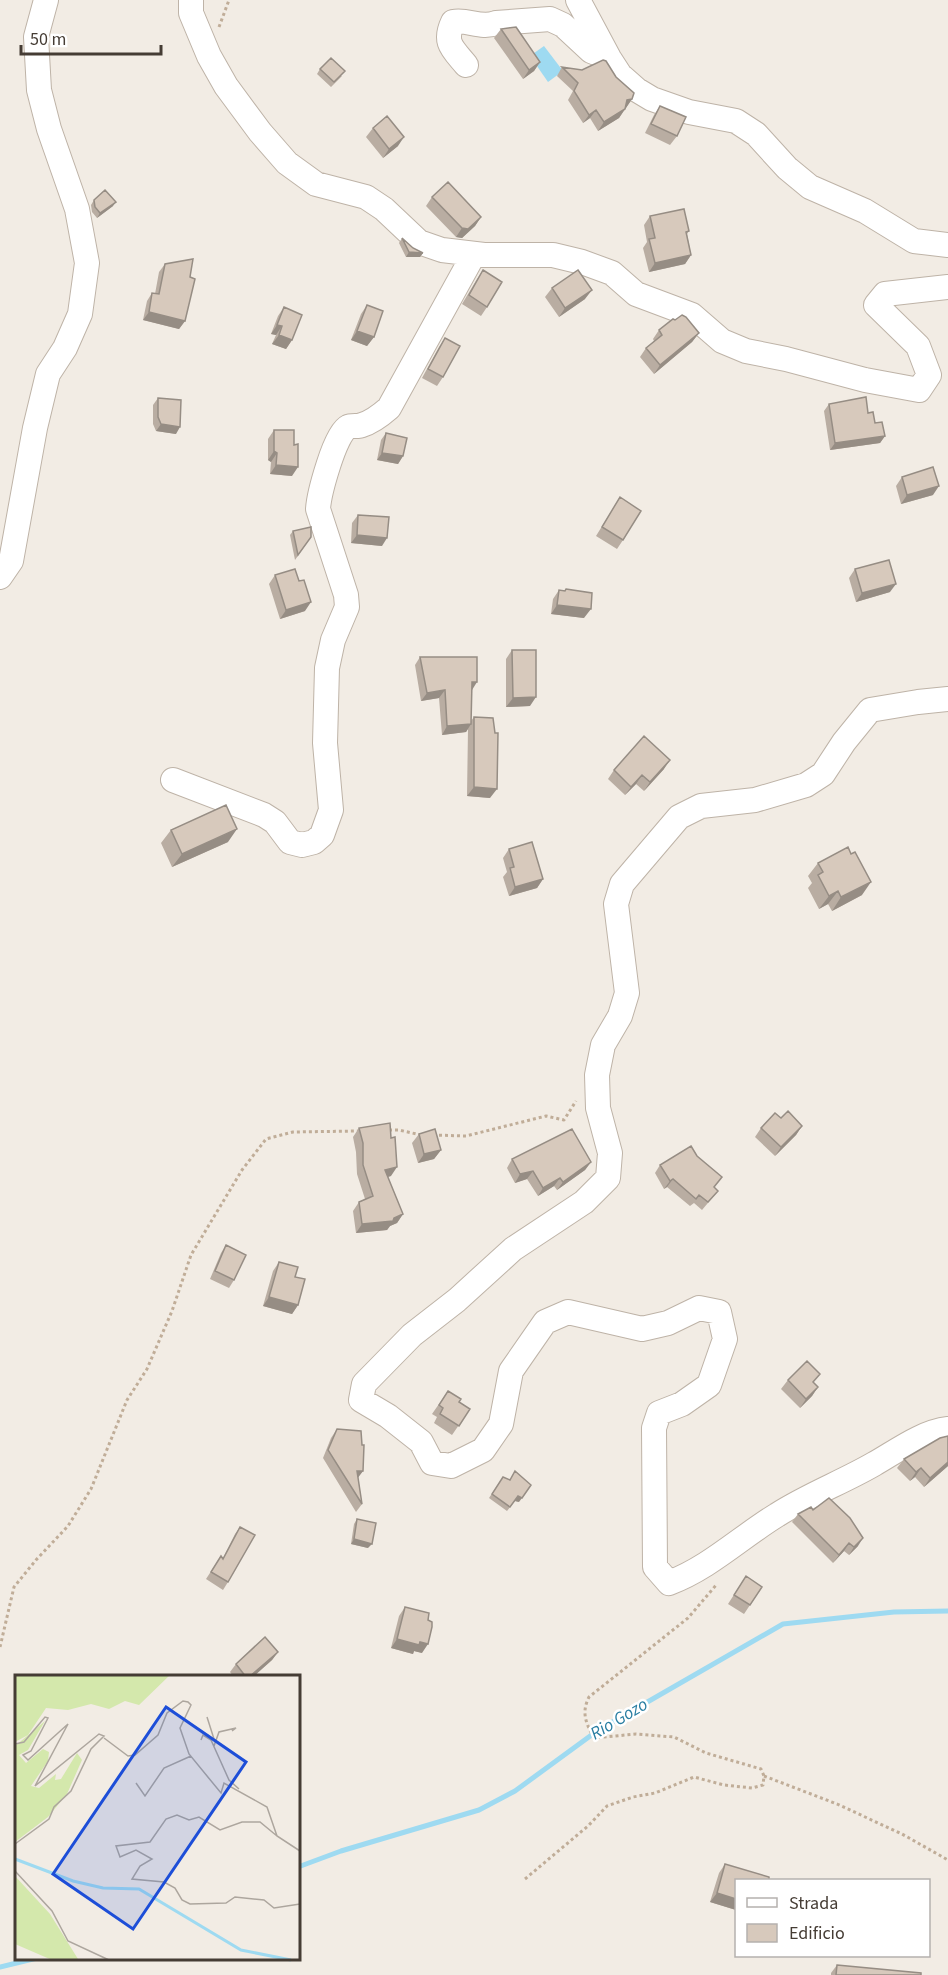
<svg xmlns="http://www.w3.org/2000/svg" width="948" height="1975" font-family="'Source Sans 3',sans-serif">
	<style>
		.water { fill: #9edaf1 }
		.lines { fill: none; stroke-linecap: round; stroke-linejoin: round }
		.stream { stroke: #9edaf1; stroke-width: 5 }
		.minor-casing { stroke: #beb3a7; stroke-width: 26 }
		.path { stroke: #c0ad98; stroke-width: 3; stroke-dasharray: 3 3; stroke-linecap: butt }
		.minor { stroke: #fff; stroke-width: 24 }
		.wall { fill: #b9ada2 }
		.shaded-wall { fill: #968d84 }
		.building { fill: #d7c9bc; stroke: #968d84; stroke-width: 1.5 }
		.labels { text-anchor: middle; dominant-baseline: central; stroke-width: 5; stroke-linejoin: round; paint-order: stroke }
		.water-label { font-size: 18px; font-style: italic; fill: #297ea2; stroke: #fff }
		.inset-river { fill: none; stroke: #9edaf1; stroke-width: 3 }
		.inset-road { fill: none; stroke: #ada69e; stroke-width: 1.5 }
		.view { fill: #1d4ed8; fill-opacity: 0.15; stroke: #1d4ed8; stroke-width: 3 }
		.inset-edge { fill: none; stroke: #453c34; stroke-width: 3 }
	</style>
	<rect width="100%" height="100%" fill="#f2ece4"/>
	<path class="water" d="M544,46l19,25 -15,11 -18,-26z"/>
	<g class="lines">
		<path class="stream" d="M298,1867l43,-16 138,-41 36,-19 82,-60 186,-107 111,-12 54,-1
			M0,1967l37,-9"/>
		<g class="minor-casing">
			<path id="minor" d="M191,0v13l18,43 17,30 34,46 27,31 29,21 50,13 18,12 35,33 23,8 42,5h69l29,7 30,11 24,21 56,21 30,26 24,10 40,8 79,21 54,10 10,-15 -11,-29 -42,-41 9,-11 63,-7
				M578,0l31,58 11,17 17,15 15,9 37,13 47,9 20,13 31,34 23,19 55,24 49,30 34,4
				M466,65c-13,-16 -23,-22 -13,-43 15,-3 28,7 43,1l54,-4 13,6 28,26 15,6
				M0,577l11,-16 24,-133 13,-54 17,-26 15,-34 7,-51 -10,-54 -28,-80 -10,-39 -3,-53 10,-37
				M948,699l-30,3 -48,8 -26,32 -21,32 -17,11 -51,15 -54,6 -22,11 -57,67 -6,20 11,89 -7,23 -17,29 -6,30 1,33 12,45 -2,25 -24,24 -71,47 -56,51 -45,35 -48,49 -3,16 27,16 33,26 11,21 19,3 32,-16 18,-26 10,-53 34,-49 23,-10 74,17 26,-6 31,-15 20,4 6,27 -16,46 -27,19 -23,9 -5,15 1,139 14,16c40,-15 72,-46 108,-68 31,-20 66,-33 97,-51 23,-13 48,-32 74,-35
				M173,780l91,35 11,7 15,20 12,3 12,-3 8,-7 9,-25 -6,-67 2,-75 6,-28 14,-33 -1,-12 -28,-86c1,-15 17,-76 30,-82 4,-2 10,0 14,-2 10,-3 19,-10 27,-17l85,-154"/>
		</g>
		<path class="path" d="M219,27l10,-27
			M389,1130h10l22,5
			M433,1135l33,1 80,-20 18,4 12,-19
			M0,1647l14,-60 22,-27 32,-34 23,-37 36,-89 20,-31 25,-58 19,-56 51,-85 24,-31 27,-7 65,-1
			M764,1776l73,28 65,30 46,26
			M525,1879l63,-53 19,-20 26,-9 22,-4 39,-16 30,8 28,3 11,-3 1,-9 -3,-7 -55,-16 -32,-16 -38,-3 -42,4c-8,-15 -13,-25 -5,-41l99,-79 29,-34"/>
		<use href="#minor" class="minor"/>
	</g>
	<path class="wall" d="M501,29l39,33 -6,9 -11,8 -29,-41z
		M562,67l70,32 -13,19 -21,13 -8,-13 -7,5 -15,-23 5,-9 -16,-15z
		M320,69l22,7 -11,11 -14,-13z
		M660,106l17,30 -7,9 -25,-12 9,-18z
		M373,128l25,18 -15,12 -17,-21z
		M432,197l49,20 -6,9 -13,12 -6,-1 -30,-31z
		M94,200l19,6 -16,12 -5,-6 -1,-7z
		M650,216l39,15 -2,3 4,21 -6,9 -36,8 -6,-24 4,-6 -3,-17z
		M402,238l11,10 10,5 -3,4h-14l-7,-14z
		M165,264l20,57 -6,8 -36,-9 4,-19 5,-8 3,1 4,-22z
		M483,270l4,37 -6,9 -19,-12 15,-25z
		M552,288l33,11 -26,18 -14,-20z
		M367,305l7,32 -7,9 -16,-6 10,-26z
		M284,307l8,33 -6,9 -14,-5 4,-9 -5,-1 7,-18z
		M675,320l24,13 -7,9 -38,32 -14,-17 6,-9 8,-7 -1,-2 6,-9z
		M445,338l-2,39 -6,9 -15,-8 17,-31z
		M158,398l18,36 -20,-3 -3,-7v-19z
		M829,404l39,9 17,23 -5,7 -50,7 -6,-39z
		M274,430l18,46 -22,-2 1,-12 -3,-2v-21z
		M386,433l17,23 -5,8 -21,-4 4,-20z
		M902,477l31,18 -32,9 -5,-18z
		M620,497l3,43 -6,9 -21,-13z
		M358,515l24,31 -31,-3 1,-20z
		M293,531l18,6 -16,23 -5,-25z
		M855,569l35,23 -34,10 -7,-24z
		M275,575l30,36 -25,8 -11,-35z
		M566,589l18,29 -33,-4 2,-15 6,-9 5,1z
		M512,650l18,56 -24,1v-48z
		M420,657l52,33 -1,31 3,-4 16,81 -23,-2 1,-67 -2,3 -24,3 -3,-37 -18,3 -6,-36z
		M664,769l-20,22 -8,-7 -11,11 -17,-16 6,-9z
		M171,830l57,12 -56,25 -11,-24z
		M509,849l34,30 -6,9 -28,8 -6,-19 4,-5 -4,-14z
		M818,863l44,32 -30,16 -4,-7 -9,5 -11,-21 4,-5 -4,-7z
		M781,1118l21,8 -6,9 -21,21 -20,-19 6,-9z
		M359,1128l32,48 -3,1 15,37 -6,9 -7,3 -3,4 -31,3 -3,-22 6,-9 6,-3 -8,-25 -1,-22 -3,-15z
		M419,1134l22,16 -7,9 -16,4 -6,-20z
		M512,1159l79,3 -6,8 -28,20 -3,-4 -16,10 -11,-17 -12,4 -8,-15z
		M660,1165l54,23 4,3 -16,19 -8,-7 -4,3 -23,-19 -3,2 -9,-16z
		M226,1245l8,35 -5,8 -19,-9 11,-26z
		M279,1262l16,15 3,28 -6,9 -29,-8 10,-35z
		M788,1380l30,7 -6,9 -12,12 -19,-19z
		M448,1391l11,11 11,7 -18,26 -18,-12 3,-6 -5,-3z
		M337,1429l26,42 -5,6 4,27 -6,8 -33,-54 8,-20z
		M948,1436v30l-24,21 -9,-10 -5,4 -13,-13 7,-9z
		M503,1477l16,25 -4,-1 -8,10 -18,-13z
		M798,1514l60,32 -9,9 -5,-4 -11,12 -41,-41z
		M357,1519l11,29 -17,-4 3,-20z
		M240,1527l-12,55 -5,8 -17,-11 15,-23 2,2 12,-24z
		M746,1576l16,11 -18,27 -16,-10z
		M405,1607l17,46 -8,-2 -1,3 -22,-6 8,-32z
		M278,1652l-6,8 -19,17h-19l-4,-5 6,-8z
		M725,1864l11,17v29l-26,-8 9,-29z
		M837,1965l84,10h-90v-2z"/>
	<path class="shaded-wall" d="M540,62l-6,9 -11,8 6,-9z
		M632,99l-6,9 -5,1 6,-9z
		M625,109l-6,9 -21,13 6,-9z
		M596,110l-6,8 -7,5 6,-8z
		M404,137l-6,9 -15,12 6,-9z
		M116,202l-3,4 -16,12 3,-5z
		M481,217l-6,9 -13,12 -6,-1 6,-9z
		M409,252l14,1 -3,4h-14z
		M691,255l-6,9 -36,8 6,-9z
		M592,290l-7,9 -26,18 6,-9z
		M149,312l36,9 -6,8 -36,-9z
		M277,325l5,1 -6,9 -5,-1z
		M357,331l17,6 -7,9 -16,-6z
		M699,333l-7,9 -38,32 6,-9z
		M279,335l13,5 -6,9 -14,-5z
		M161,424l19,3 -4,7 -20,-3z
		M885,436l-5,7 -50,7 5,-7z
		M274,451l3,2 -6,9 -3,-2z
		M382,453l21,3 -5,8 -21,-4z
		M276,465l22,2 -6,9 -22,-2z
		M939,486l-6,9 -32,9 6,-9z
		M357,535l30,3 -5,8 -31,-3z
		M896,584l-6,8 -34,10 6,-9z
		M311,602l-6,9 -25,8 6,-9z
		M557,605l34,4 -7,9 -33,-4z
		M472,682h5l-5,8z
		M445,690l-6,8 -18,3 6,-8z
		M536,697l-6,9 -24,1 7,-9z
		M471,724l-5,8 -24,3 5,-9z
		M670,760l-6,9 -20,22 6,-9z
		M642,775l-6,9 -11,11 6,-8z
		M474,787l23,2 -7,9 -23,-2z
		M237,829l-9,13 -56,25 10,-13z
		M543,879l-6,9 -28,8 6,-9z
		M871,882l-9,13 -30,16 9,-14z
		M838,891l-10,13 -9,5 10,-13z
		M802,1126l-6,9 -21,21 6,-9z
		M441,1150l-7,9 -16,4 6,-9z
		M591,1162l-6,8 -28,20 6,-8z
		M397,1167l-6,9 -12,3 6,-9z
		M533,1171l-6,8 -12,4 5,-9z
		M560,1178l-6,8 -16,10 5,-8z
		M673,1179l-6,8 -3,2 6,-8z
		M403,1214l-6,9 -7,3 -3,4 -31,3 6,-9 32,-6z
		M269,1297l29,8 -6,9 -29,-8z
		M818,1387l-6,9 -12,12 6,-9z
		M948,1462v4l-24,21 6,-9z
		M921,1468l-6,9 -5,4 6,-9z
		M357,1471h6l-6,8z
		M518,1496l4,2 -3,4 -4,-1z
		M863,1538l-5,8 -9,9 5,-8z
		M354,1539l18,5 -4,4 -17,-4z
		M849,1543l-5,8 -11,12 6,-8z
		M397,1639l23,3 8,2 -6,9 -8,-2 -1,3 -22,-6z
		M278,1652l-6,8 -19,17h-4z
		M717,1893l19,6v11l-26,-8z"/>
	<path class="building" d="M516,27l24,35 -11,8 -28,-41z
		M331,58l14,13 -11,11 -14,-13z
		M603,60l3,1 10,16 18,16 -2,6 -5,1 -2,9 -21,13 -8,-12 -7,5 -15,-24 4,-8 -16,-16 20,3z
		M660,106l26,11 -9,19 -26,-12z
		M387,116l17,21 -15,12 -16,-21z
		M448,182l33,35 -13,12 -6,-1 -30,-31z
		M105,190l11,12 -16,11 -5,-6 -1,-7z
		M684,209l5,22 -3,1 5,23 -36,8 -6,-24 6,-1 -5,-22z
		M402,238l11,10 10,5 -14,-1z
		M193,259l-3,18 5,2 -10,42 -36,-9 3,-19 7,1 6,-30z
		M483,270l19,12 -15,25 -18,-12z
		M578,270l14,20 -27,18 -13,-20z
		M367,305l16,6 -9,26 -17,-6z
		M284,307l18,8 -10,25 -13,-5 3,-9 -5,-1z
		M682,315l4,2 13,16 -39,32 -14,-17 16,-13 -3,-5 14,-11 2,1z
		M445,338l15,8 -17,31 -15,-8z
		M866,397l2,16 5,-1 2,11 7,-1 3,14 -50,7 -6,-39z
		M158,398l23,2 -1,27 -19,-3 -3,-7z
		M274,430h20v15l4,-1v23l-22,-2 1,-12 -3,-2z
		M386,433l21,5 -4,18 -21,-3z
		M933,467l6,19 -32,9 -5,-18z
		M620,497l21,14 -18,29 -21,-13z
		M358,515l31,2 -2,21 -30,-3z
		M311,527v10l-13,18 -5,-24z
		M889,560l7,24 -34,9 -7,-24z
		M295,569l4,12 5,-1 7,22 -25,8 -11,-35z
		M566,589l26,4 -1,16 -34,-4 2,-15 6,1z
		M512,650h24v47l-23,1z
		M420,657h57v25h-5l-1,42 -24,2 -2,-36 -18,3z
		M474,717l19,1 2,15h3l-1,56 -23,-2z
		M644,736l26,24 -20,22 -8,-7 -11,12 -17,-17z
		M226,805l11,24 -55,25 -11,-24z
		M532,842l11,37 -28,8 -5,-19 4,-1 -5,-18z
		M848,847l3,7 4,-2 16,30 -30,15 -3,-6 -9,5 -11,-21 5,-3 -5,-9z
		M788,1111l14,15 -21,21 -20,-19 14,-15 6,5z
		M390,1123l1,15 4,-1 2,30 -12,3 18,44 -9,4 -1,3 -31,3 -3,-22 14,-6 -10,-31v-22l-4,-15z
		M435,1129l6,21 -17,4 -5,-20z
		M572,1129l19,33 -28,20 -3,-4 -17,10 -10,-17 -13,3 -8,-15z
		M691,1146l6,10 25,21 -8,10 4,4 -10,11 -9,-7 -3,4 -23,-20 -3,2 -10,-16z
		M226,1245l20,10 -12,25 -19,-9z
		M279,1262l19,5 -3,10 10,2 -7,26 -29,-8z
		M807,1361l13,13 -7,8 5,5 -12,12 -18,-19z
		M448,1391l13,8 -2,3 11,7 -11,17 -19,-12 3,-6 -4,-3z
		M337,1429l24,2 1,14h2l-1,26h-6l5,33 -34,-54z
		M948,1436v26l-18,16 -9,-10 -5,4 -12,-13 36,-21z
		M515,1471l16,14 -9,13 -4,-2 -8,11 -18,-13 11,-17 7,3z
		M829,1498l21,20 13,20 -9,9 -5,-4 -10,12 -41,-41 13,-7 2,3z
		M357,1519l19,4 -4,21 -18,-5z
		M240,1527l15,8 -27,47 -17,-10 10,-16 2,3z
		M746,1576l16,11 -12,18 -16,-10z
		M405,1607l24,6 -1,7 4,2v5l-4,17 -8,-2 -1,3 -22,-6z
		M265,1637l13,15 -29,25h-3l-10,-13z
		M725,1864l44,13v4h-33v18l-19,-6z
		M837,1965l84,8v2h-85z"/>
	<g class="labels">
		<g class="water-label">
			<text transform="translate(619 1719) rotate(-31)">Rio Gozo</text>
		</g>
	</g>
	<g transform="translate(15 1675)">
		<rect width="285" height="285" fill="#f2ece4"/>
		<path d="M0,0h155l-31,30 -14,-4 -16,8 -18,-5 -23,6 -22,-2 -18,27 -13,7zM30,46l-17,29 -9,5 7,8 17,-14 6,3 -1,9 -17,25 8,2 17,-14 -1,6 6,-1 16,-26 5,7 -15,34 -19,23 -33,25v-96zM0,201l35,38 28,45 -26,1 -37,-16z" fill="#d4e8ac"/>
		<path class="inset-river" d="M0,184l58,22 30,7 36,1 102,61 50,10"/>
		<path class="inset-road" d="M192,42l7,22M89,63l24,18 7,-1 23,-20 9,-22 16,-12 5,1 3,3 -11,23 9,26 32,39 3,-10 43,24 10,29 23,15M186,65l2,-5 8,5 18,40 10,9M0,69l9,-2 21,-25 3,1 -17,33 -8,4 5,5 40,-36 -33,62 64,-52 5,2 -13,13 -20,42 -17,16 -5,12 -34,25M199,71l5,-14 17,-4 -4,3M121,108l9,13 19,-28 27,-12M262,161l-17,-14h-18l-22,8 -21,-13 -10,3 -12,-5 -11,4 -16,23 -34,4 4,11 16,-7 16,9 -12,7 -8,13 32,3 11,6 7,12 8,4 36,-1 9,-6 29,3 10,8 26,-4M0,196l37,40 16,30 41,19"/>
		<path class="view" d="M151,32l80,55 -113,167 -80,-55z"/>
		<rect width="285" height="285" class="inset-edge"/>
	</g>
	<rect x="735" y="1879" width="195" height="78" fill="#ffffff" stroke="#b5b1ae" stroke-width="1.5"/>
	<rect x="747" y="1898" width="30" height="9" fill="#ffffff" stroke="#b5b1ae" stroke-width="1.5"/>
	<text x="789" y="1909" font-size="18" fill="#453c34">Strada</text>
	<rect x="747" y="1924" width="30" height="18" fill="#d7c9bc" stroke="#b5b1ae" stroke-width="1.5"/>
	<text x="789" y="1939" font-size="18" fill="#453c34">Edificio</text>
	<path d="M21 45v9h140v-9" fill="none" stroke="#453c34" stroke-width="3"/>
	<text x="30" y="45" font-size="18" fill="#453c34" stroke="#ffffff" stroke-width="4.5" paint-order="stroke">50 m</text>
</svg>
